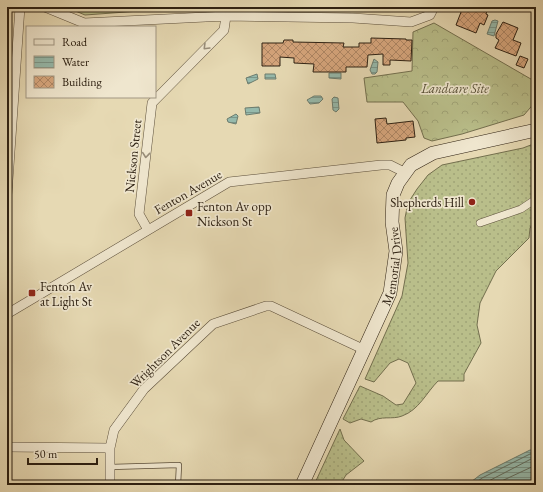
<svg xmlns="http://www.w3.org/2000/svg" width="543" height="492" font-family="'EB Garamond',serif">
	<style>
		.grass { fill: url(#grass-dots); stroke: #736f4e }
		.forest { fill: url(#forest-crowns); stroke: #736f4e }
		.park { fill: #b9be8a; stroke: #736f4e }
		.water { fill: url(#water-rules); stroke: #6c7c6e }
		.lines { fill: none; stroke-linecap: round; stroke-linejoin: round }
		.shore { stroke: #626d5f; stroke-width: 1 }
		.building { fill: url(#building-cross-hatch); stroke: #2d2012 }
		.service-casing { stroke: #5b4e3a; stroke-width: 6 }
		.pedestrian-casing { stroke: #5b4e3a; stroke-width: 8 }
		.minor-casing { stroke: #5b4e3a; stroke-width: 10 }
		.secondary-casing { stroke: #2d2012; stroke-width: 14 }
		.service { stroke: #efe6ce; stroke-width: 4.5 }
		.pedestrian { stroke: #efe6ce; stroke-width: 7 }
		.minor { stroke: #efe6ce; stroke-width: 9 }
		.secondary { stroke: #efe6ce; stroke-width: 13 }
		.oneway { stroke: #988d79 }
		.poi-dot { fill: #8f2418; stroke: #efe6ce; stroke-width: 1.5 }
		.labels { text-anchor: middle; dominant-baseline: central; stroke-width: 3.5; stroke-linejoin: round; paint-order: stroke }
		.park-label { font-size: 13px; font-style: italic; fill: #574f36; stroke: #efe6ce }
		.street-label { font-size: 13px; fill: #2d2012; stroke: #efe6ce }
		.poi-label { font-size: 13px; fill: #2d2012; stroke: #efe6ce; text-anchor: start }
	</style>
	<defs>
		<pattern id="grass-dots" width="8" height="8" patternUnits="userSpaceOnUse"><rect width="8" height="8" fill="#b9be8a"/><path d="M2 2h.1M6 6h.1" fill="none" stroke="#9fa376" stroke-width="1.8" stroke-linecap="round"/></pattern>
		<pattern id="forest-crowns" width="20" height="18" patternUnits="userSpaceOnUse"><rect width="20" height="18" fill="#b9be8a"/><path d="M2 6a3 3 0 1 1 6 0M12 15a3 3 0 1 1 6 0" fill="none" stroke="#9fa376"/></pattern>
		<pattern id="water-rules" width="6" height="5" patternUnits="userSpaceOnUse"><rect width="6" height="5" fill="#96baac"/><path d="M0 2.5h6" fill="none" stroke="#7b978b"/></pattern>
		<pattern id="building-cross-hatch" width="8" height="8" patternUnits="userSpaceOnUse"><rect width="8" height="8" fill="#d7a67d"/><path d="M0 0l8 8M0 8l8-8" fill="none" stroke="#af8765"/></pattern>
	</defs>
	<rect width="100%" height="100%" fill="#e6d9b3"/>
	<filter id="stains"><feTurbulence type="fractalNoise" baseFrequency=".005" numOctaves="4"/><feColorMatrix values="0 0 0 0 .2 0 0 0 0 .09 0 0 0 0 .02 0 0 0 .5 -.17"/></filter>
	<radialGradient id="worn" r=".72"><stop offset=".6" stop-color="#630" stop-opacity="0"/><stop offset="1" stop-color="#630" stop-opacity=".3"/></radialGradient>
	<path class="grass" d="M536,143v76l-6,9 -1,10 -33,33 -16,32 -3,22 4,18 -17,31v7h-26c-12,12 -19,29 -36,35 -10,4 -21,-1 -31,6l-10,-3 -11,4 -7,-4 17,-33 23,10 13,9 7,-1 13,-21 -8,-20 -9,-4 -9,4 -16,19 -9,-3 37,-83 6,-33 -3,-45 3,-15 9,-14 11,-14 14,-10 81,-17z
		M340,429l4,11 20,21 -18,14 -5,8 -19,-1 -4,3h-4z"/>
	<path class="forest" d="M434,23l102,59v19l-12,14 -62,19 -30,7 -8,-3 -6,-17 -15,-19h-36l-3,-24 48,-7 1,-39z"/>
	<path class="park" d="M66,7h128l-109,8z
		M380,7h43c-7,6 -33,2 -43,2z"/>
	<path class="water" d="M495,20l3,1 -4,15 -7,-2 5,-13z
		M374,59l4,3 -1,10 -2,2h-3l-2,-4z
		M329,73h12v6l-12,-1z
		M257,74l1,5 -10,5 -2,-6z
		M265,74h10l1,5h-11z
		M314,96h7l2,3 -4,4 -9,1 -3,-4z
		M334,97l4,1 1,11 -3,3 -3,-2 -1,-11z
		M259,107l1,6 -14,2 -1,-7z
		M236,114l2,2 -2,8 -8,-2 -1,-3z
		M530,450h6v35h-69l13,-10z"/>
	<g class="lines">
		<path class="shore" d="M473,485l9,-7 48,-24h6
			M481,485l50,-26h5
			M493,485l43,-20"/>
	</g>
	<path class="building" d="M463,7h25l-2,7 2,1 -4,10 -4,-2 -4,10 -20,-8z
		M503,22l15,6 -5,12 8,3 -5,13 -21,-8 4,-8 -3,-2v-4z
		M371,38l35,1v1h6l-1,21 -21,-1v5h-7v-11l-15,1 -1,12h-21v5h-33l1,-8 -20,-1v-5l-14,-1v9h-18v-23h21l1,-3h9v2l51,1 -1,4h16v-4h12z
		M520,56l8,3 -4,9 -8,-3z
		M386,118l1,6 26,-3 2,16 -9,1v2l-29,3 -2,-24z"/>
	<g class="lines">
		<g class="service-casing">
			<path id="service" d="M110,467l69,-2 -1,20"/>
		</g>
		<g class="pedestrian-casing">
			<path id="pedestrian" d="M480,223l41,-14 15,-10"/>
		</g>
		<g class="minor-casing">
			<path id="minor" d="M45,7l39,16 142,-7 127,2 58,4 19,-7 4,-8
				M7,195l13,-188
				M148,230l-9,-16 13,-111 72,-73 2,-14
				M7,314l222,-132 152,-17h9l14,7
				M7,447l103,1
				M110,485v-37l4,-18 30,-41 69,-65 53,-18h5l94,44"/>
		</g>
		<g class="secondary-casing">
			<g id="secondary">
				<path id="s1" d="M302,485l88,-192 6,-42 -4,-29 1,-27 5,-12 13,-18 22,-12 103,-23"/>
			</g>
		</g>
		<use href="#service" class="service"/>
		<use href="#pedestrian" class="pedestrian"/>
		<use href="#minor" class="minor"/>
		<use href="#secondary" class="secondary"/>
	</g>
	<defs><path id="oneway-chevron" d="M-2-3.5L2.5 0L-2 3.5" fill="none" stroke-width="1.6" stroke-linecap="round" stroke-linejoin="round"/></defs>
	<g class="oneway">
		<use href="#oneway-chevron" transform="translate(206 47) rotate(135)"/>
		<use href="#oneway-chevron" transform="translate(146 155) rotate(96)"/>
	</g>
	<g class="poi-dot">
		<circle cx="472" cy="202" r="4"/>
		<rect x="185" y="209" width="8" height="8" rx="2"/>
		<rect x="28" y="289" width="8" height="8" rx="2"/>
	</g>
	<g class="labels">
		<g class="park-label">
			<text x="455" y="88">Landcare Site</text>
		</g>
		<g class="street-label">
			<text transform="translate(133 156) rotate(-84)">Nickson Street</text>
			<text transform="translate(188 192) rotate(-30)">Fenton Avenue</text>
			<text stroke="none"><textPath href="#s1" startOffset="238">Memorial Drive</textPath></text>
			<text transform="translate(165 353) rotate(-45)">Wrightson Avenue</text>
		</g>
		<g class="poi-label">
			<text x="464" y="202" text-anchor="end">Shepherds Hill</text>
			<text x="197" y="206">Fenton Av opp<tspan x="197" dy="15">Nickson St</tspan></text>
			<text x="40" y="286">Fenton Av<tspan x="40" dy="15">at Light St</tspan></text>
		</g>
	</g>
	<rect width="543" height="492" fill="none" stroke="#e6d9b3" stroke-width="24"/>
	<rect x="8" y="8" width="527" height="476" fill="none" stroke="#2d2012" stroke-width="2"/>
	<rect x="12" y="12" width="519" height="468" fill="none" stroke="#2d2012"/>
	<rect x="26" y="26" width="130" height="72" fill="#efe6ce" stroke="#a19783"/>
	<rect x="34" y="39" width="20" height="6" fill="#efe6ce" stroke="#a19783"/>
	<text x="62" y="46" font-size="12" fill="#2d2012">Road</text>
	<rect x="34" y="56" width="20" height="12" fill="url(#water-rules)" stroke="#a19783"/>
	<text x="62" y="66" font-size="12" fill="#2d2012">Water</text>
	<rect x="34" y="76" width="20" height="12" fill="url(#building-cross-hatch)" stroke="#a19783"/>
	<text x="62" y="86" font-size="12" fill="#2d2012">Building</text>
	<path d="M28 458v6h69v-6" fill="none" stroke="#2d2012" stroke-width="2"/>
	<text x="34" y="458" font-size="12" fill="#2d2012" stroke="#efe6ce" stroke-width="3" paint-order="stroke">50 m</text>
	<rect width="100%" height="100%" filter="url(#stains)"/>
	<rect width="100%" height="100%" fill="url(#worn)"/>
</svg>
